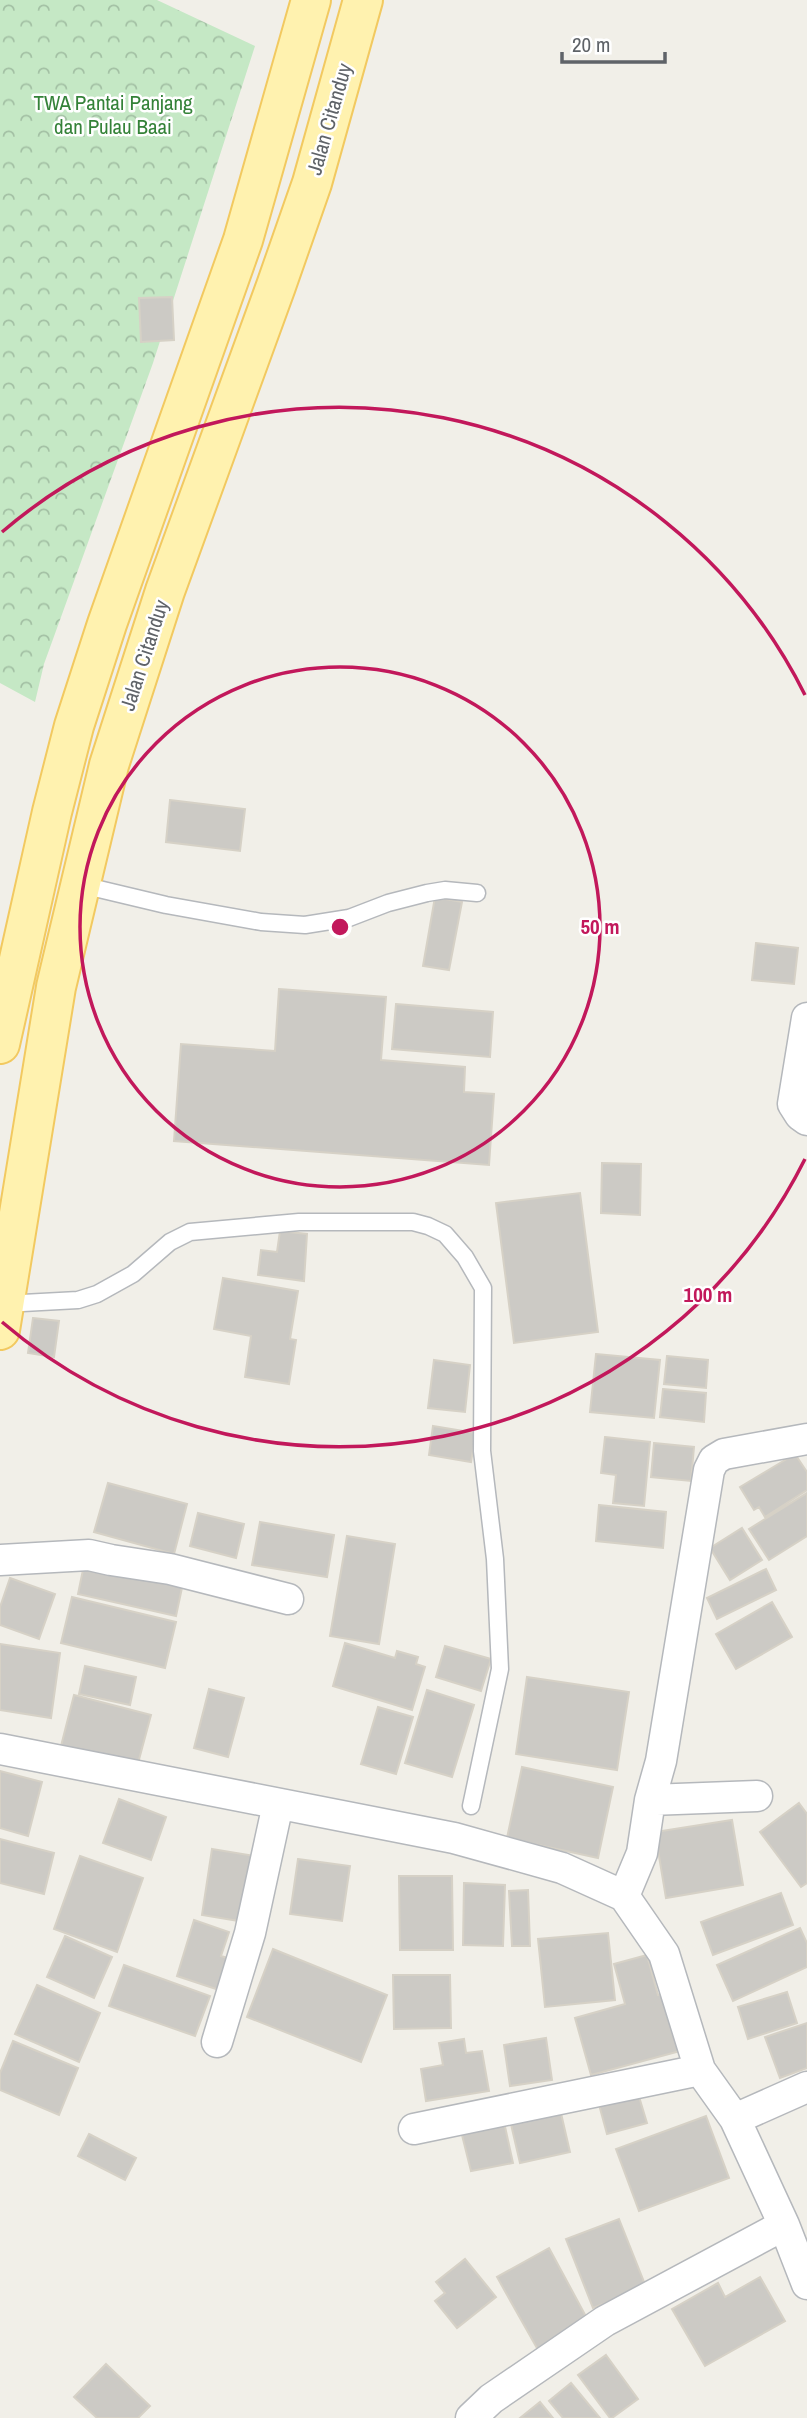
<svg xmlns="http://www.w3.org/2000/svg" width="807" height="2418" font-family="'Archivo Narrow',sans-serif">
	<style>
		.forest { fill: url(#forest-crowns) }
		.building { fill: #cccac5; stroke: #d6d1c6; stroke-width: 2 }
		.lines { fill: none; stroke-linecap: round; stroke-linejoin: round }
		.service-casing { stroke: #b5b8bc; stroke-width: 19 }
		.minor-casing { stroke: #b5b8bc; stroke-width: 33 }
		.primary-casing { stroke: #f2c960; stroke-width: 42 }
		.service { stroke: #fff; stroke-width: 16 }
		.minor { stroke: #fff; stroke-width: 30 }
		.primary { stroke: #fff2af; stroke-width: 38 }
		.ring { fill: none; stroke: #c2185b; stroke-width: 3.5 }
		.labels { text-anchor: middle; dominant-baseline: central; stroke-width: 5; stroke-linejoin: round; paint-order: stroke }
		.park-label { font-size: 21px; fill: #348238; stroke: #fff }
		.street-label { font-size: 21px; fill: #5f6368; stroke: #fff }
		.centre { fill: #c2185b; stroke: #fff; stroke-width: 3.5 }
		.ring-label { font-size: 21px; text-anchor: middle; font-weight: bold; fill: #c2185b; stroke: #fff; stroke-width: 5; stroke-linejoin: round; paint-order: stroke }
	</style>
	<defs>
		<pattern id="forest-crowns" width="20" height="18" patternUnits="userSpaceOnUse" patternTransform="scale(1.75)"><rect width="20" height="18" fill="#c5e8c5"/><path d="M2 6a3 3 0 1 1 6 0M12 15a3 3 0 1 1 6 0" fill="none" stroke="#a3c0a4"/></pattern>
	</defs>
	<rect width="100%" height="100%" fill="#f1efe8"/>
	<path class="forest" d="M0,0h157l98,46 -102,317 -109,301 -9,38 -35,-19z"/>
	<path class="building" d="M172,297l2,43 -33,2 -2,-44z
		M170,800l75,9 -5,42 -74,-9z
		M435,897l27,5 -13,68 -26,-4z
		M756,943l42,5 -4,36 -42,-4z
		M279,989l107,8 -5,63 84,7 -1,25 30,2 -5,71 -315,-24 7,-97 94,7z
		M396,1004l97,8 -3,45 -98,-8z
		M602,1163l39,1 -1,51 -39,-2z
		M580,1193l18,139 -84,11 -18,-140z
		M280,1231l27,3 -3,47 -46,-6 3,-25 16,2z
		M223,1278l75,13 -8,48 6,1 -7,44 -44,-7 6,-41 -37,-7z
		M33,1318l26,3 -5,36 -26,-4z
		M596,1354l64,6 -6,58 -64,-6z
		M667,1356l41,4 -2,28 -42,-4z
		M434,1360l36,5 -5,47 -37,-4z
		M663,1389l43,4 -2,29 -44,-5z
		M433,1426l43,7 -5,29 -42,-7z
		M605,1437l45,5 -6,64 -31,-3 3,-28 -15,-2z
		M654,1443l40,4 -3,34 -40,-4z
		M795,1454l12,18v18l-42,27 -6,-10 -5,3 -14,-23z
		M108,1483l79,21 -13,50 -80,-22z
		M807,1493v43l-38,24 -20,-31z
		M599,1505l67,7 -3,36 -67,-7z
		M198,1513l46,11 -8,34 -46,-12z
		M260,1522l74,13 -7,42 -75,-12z
		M742,1528l20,32 -32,20 -20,-32z
		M347,1536l48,8 -16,100 -49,-8z
		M85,1560l98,23 -7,33 -98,-22z
		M766,1569l10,21 -59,29 -10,-21z
		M10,1578l45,16 -16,45 -39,-14v-18z
		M72,1597l104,25 -11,46 -104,-25z
		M772,1602l20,35 -56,32 -20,-35z
		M345,1643l50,15 2,-7 21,6 -2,7 9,3 -13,43 -79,-24z
		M0,1644l60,9 -9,65 -51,-8z
		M445,1646l46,13 -10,32 -45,-14z
		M85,1666l51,11 -6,28 -51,-11z
		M527,1677l102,15 -12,78 -101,-16z
		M209,1689l35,9 -16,59 -34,-9z
		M427,1690l47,15 -22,72 -47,-14z
		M74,1695l77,20 -14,52 -76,-21z
		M378,1707l35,10 -17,57 -35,-10z
		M522,1767l91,20 -15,71 -91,-20z
		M0,1771l42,11 -14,54 -28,-8z
		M119,1799l47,18 -15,43 -48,-17z
		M799,1803l8,11v69l-6,4 -41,-55z
		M732,1820l11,65 -77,13 -11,-66z
		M0,1839l54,14 -10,41 -44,-11z
		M212,1849l43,7 -10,66 -43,-7z
		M80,1856l63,22 -26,74 -63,-23z
		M298,1859l52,7 -8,55 -52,-7z
		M399,1876h53l1,74h-53z
		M464,1883l41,2 -2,61 -40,-1z
		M528,1890l2,56h-18l-3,-55z
		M781,1893l12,32 -80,30 -12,-33z
		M194,1920l35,12 -8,24 13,4 -9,32 -48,-16z
		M800,1928l7,15v24l-74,34 -16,-36z
		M608,1933l7,67 -70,7 -7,-68z
		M65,1936l47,21 -18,41 -47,-21z
		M273,1949l114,46 -26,67 -114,-45z
		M647,1955l11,40 5,-1 17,57 -89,24 -16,-57 50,-14 -11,-40z
		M124,1965l86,31 -15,40 -86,-30z
		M393,1975h57l1,53 -57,1z
		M37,1985l63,28 -21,49 -64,-28z
		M787,1992l10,31 -49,16 -10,-32z
		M807,2023v45l-27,10 -15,-41z
		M546,2038l6,42 -42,6 -6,-41z
		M464,2039l2,14 16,-2 7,40 -63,10 -5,-32 22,-4 -4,-22z
		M13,2041l65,27 -19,47 -59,-25v-17z
		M637,2090l10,33 -40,11 -9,-33z
		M560,2109l10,43 -50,11 -10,-43z
		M706,2116l23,62 -90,33 -23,-62z
		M504,2122l9,41 -42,8 -10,-40z
		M89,2134l47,24 -11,22 -47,-24z
		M619,2219l27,68 -53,21 -27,-69z
		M549,2248l40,74 -51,28 -41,-73z
		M465,2259l31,38 -39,31 -22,-27 10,-8 -9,-11z
		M760,2277l25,44 -80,45 -33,-57 46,-26 7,14z
		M606,2355l32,44 -26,19h-2l-32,-43z
		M106,2364l44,42 -12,12h-41l-23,-21z
		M571,2383l29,35h-37l-14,-17z
		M540,2402l13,16h-33z"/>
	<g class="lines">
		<g class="service-casing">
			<path id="service" d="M82,885l84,20 95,17 44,3 44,-7 39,-15 39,-10 18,-3 32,3
				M4,1304l74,-4 19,-6 36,-20 37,-32 20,-10 109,-10h114l15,4 17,8 20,23 18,31 -1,163 13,108 5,110 -29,137"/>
		</g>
		<g class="minor-casing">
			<path id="minor" d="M807,1018l-14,86 7,11 7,5
				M0,1560l89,-5 22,5 59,9 118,30
				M0,1749l454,89 108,30 62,28 40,58 36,116 35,49 49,106 23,59
				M650,1800l107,-4
				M624,1896l18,-43 8,-53 11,-39 48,-291 5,-10 10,-6 83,-15
				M217,2042l33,-109 28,-129
				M735,2119l72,-32
				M414,2129l286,-59
				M471,2418l20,-19 114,-78 179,-96"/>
		</g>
		<g class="primary-casing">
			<path id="primary" d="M0,1044l52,-232 22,-86 33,-102 136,-384 68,-240
				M0,1330l56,-343 53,-222 56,-174 111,-305 36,-103 51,-183"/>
		</g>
		<use href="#service" class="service"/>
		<use href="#minor" class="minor"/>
		<use href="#primary" class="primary"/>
	</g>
	<g class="ring">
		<circle cx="340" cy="927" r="260"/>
		<path d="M805 1159A520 520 0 0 1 2 1322M2 532A520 520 0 0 1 805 695"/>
	</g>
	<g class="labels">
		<g class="park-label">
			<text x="113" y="102">TWA Pantai Panjang<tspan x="113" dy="24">dan Pulau Baai</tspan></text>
		</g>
		<g class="street-label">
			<text transform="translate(329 119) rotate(-74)">Jalan Citanduy</text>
			<text transform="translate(144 655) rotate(-72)">Jalan Citanduy</text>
		</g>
	</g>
	<circle cx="340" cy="927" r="10" class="centre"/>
	<g class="ring-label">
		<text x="600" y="934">50 m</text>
		<text x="708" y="1302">100 m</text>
	</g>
	<path d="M562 52v10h103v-10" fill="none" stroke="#5f6368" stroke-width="3.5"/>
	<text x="572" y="52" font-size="21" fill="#5f6368" stroke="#ffffff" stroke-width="5" paint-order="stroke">20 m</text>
</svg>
